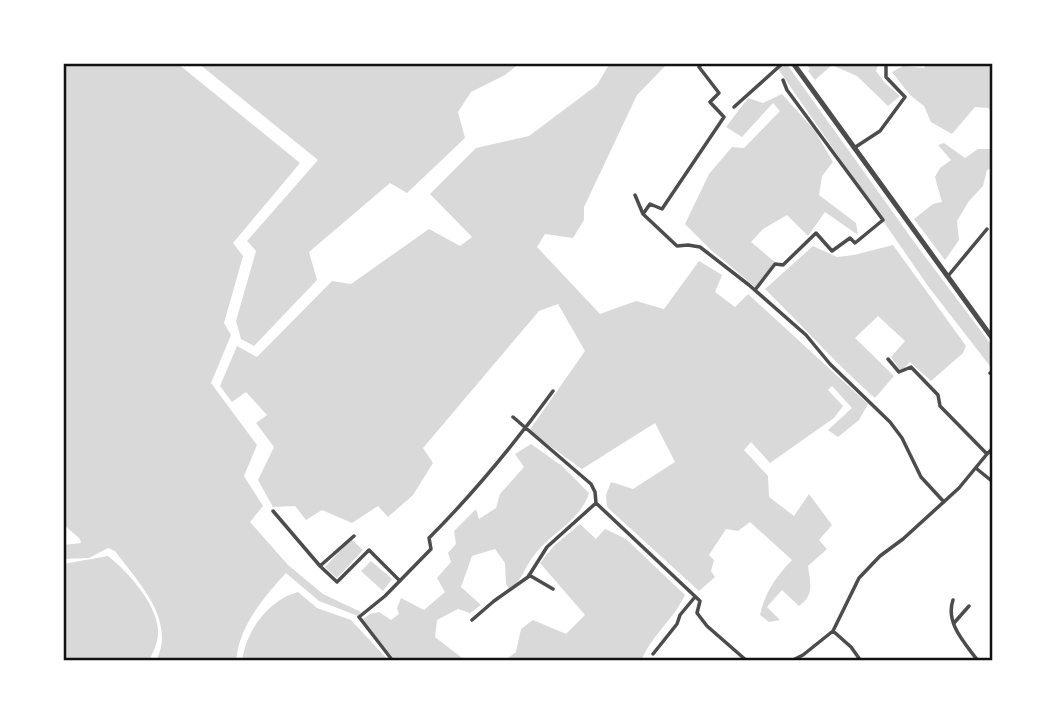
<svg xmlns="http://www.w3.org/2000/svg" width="1056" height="724" font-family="'Roboto Condensed',sans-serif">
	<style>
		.water { fill: #d9d9d9 }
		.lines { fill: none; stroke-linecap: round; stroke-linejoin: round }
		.minor { stroke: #4c4c4c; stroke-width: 3.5 }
		.tertiary { stroke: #4c4c4c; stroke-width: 5 }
		.neatline { fill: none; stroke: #111; stroke-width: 2.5 }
	</style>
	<rect width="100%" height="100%" fill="#fff"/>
	<path class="water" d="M63,63h114l123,100 -67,80 10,13 -19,67 7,12 -20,48 46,62 -13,31 19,30 -13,16 38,43 35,29 38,18 -3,4 -39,-15 -33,-28c-23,25 -47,53 -50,88h-80c21,-40 -18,-79 -41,-110l-7,-3 -19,10 -26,1v-14l18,-2 -1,-4 -17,-15z
		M198,63h322l-15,12 -34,17 -13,20 7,26 -58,55 -17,-10 -81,69 8,28 -63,66 -13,-7 -5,-18 20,-70 -9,-10 71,-81z
		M610,63h58l-31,32 -53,112v13l-11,18 -28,-4 -8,13 63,67 36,-13 28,8 35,-48 23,14 -7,17 20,15 13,-13 120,110 -9,16 -21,17 -10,-7 24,-22 -20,-22 -4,4 15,16 -9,12 -64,45 -19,-21 -7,8 24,26 1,21 25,19 15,-22 23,31 -13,15 8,9 -19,17c2,17 7,29 -9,40l-17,-16 -15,17 13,13 -11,2 -9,-7c5,-23 16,-38 32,-55l-42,-38 -12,9 -12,-2 -17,26 5,5 -3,11 4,6 -16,14 -92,-84 -1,-12 5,-13 22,7 42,-27 -20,-39 -73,46 -53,-38 56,-80 -27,-47 -19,7 -116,137 10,15 -20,32 -25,22 -10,-11 -26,17 -30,-13 -16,10 -11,-14 -22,1 -15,-27 16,-33 -18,-24 11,-8 -21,-23 -14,10 -12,-16 17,-40 20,11 75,-76 19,3 78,-55 31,17 12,-9 -42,-43 46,-46 53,-12 68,-51z
		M774,63h12l131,183 76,101v23l-65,-84z
		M806,63h75l-3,2 -2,6 9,12 15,13 -12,10 -31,-30 -25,-11 -17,15 -7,-9 2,-2z
		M927,63h66v50l-5,-5 -13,-1 -23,27 -21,-12 -7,-16 -14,-11 -18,-23 11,-6 21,2z
		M782,94l33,37 18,31 -11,14 -3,19 37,28 2,12 -33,-23 -17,24 -21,-21 -24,14 -12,13 24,20 -20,25 -45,-38 -25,-25 24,-50 23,-27 12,1 36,-37 -7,-8 -31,34 -16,-10 22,-29 15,5z
		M944,143l21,15 13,-9h12l3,-4v23l-6,2 -4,16 -14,15 -12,20 2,19 -14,20 -31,-41 19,-15 9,-2 -7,-25 5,-9 11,-8 -13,-15z
		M893,245l73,101 -3,7 -32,28 -21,-19 -9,9 -10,-14 14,-16 -27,-25 -23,22 39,38 -19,22c-39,-34 -73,-73 -110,-109l48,-43 24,11 17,-2z
		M531,444l31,22 27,27c-8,27 -37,39 -54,61 -10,12 -12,25 -25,36l-4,-6 -1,-21 -10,-14 -23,7 -11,31 20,18 -11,8 -12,-4 -21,11 -2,17 31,24h-70l-34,-41 8,-6 9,-2 12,8 8,-6 -2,-6 4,-10 23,12 21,-18 -8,-14 14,-16 -3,-9 8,-9 -2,-13 22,-22 3,10 17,-11 4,-14 24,-27 -9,-13z
		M580,524l16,15 9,-10 21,10 59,56c-12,25 -33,40 -44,66h-137l12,-9 5,-23 12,-9 33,14 19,-19 -45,-52 15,-18z
		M351,539l12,11 -26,28 -12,-11z
		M108,556c19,15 48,47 50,73 1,12 -4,21 -9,32h-86v-97z
		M371,561l21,18 -9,12 -22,-20z
		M298,592l19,16 34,12 38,41h-147c4,-30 26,-61 56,-69z"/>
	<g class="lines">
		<path class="minor" d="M702,63l-3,4 20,26 -9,9 14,15 -62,92 -12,-5 -7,10 34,32 11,-1 12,2 49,38 57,50 24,29 60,58 12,16 19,39 23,25
			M734,107l49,-44
			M854,148l26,-17 25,-34 -19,-20v-14
			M635,195l8,19
			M948,276l39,-47
			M755,290l20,-26 8,1 33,-32 16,18 18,-13 5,5 28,-23 -96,-130 -4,-10
			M888,359l11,13 12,-5 27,28 2,11 47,48 6,-6
			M990,373l3,1
			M513,417l78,67 4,8 1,11 104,98 -3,12 10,13 40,35
			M977,469l16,13
			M273,511l47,55
			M354,536l-34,30 17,16 32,-32 31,31
			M529,575l24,14
			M953,600c-8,23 12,43 25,61
			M472,620l22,-19 34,-24 19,-30 49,-44
			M954,623l15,-17
			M833,631l18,16 10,14
			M653,654l24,-30 3,-9 15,-18
			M393,661l-34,-44 26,-21 46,-47 -2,-11c45,-45 86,-95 124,-147
			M791,661l12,-6 30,-24 26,-53 21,-22 23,-17 56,-51 28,-34"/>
		<path class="tertiary" d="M793,63l200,276"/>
	</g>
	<rect width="1056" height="724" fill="none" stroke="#ffffff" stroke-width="130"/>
	<rect x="65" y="65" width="926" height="594" class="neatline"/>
</svg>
